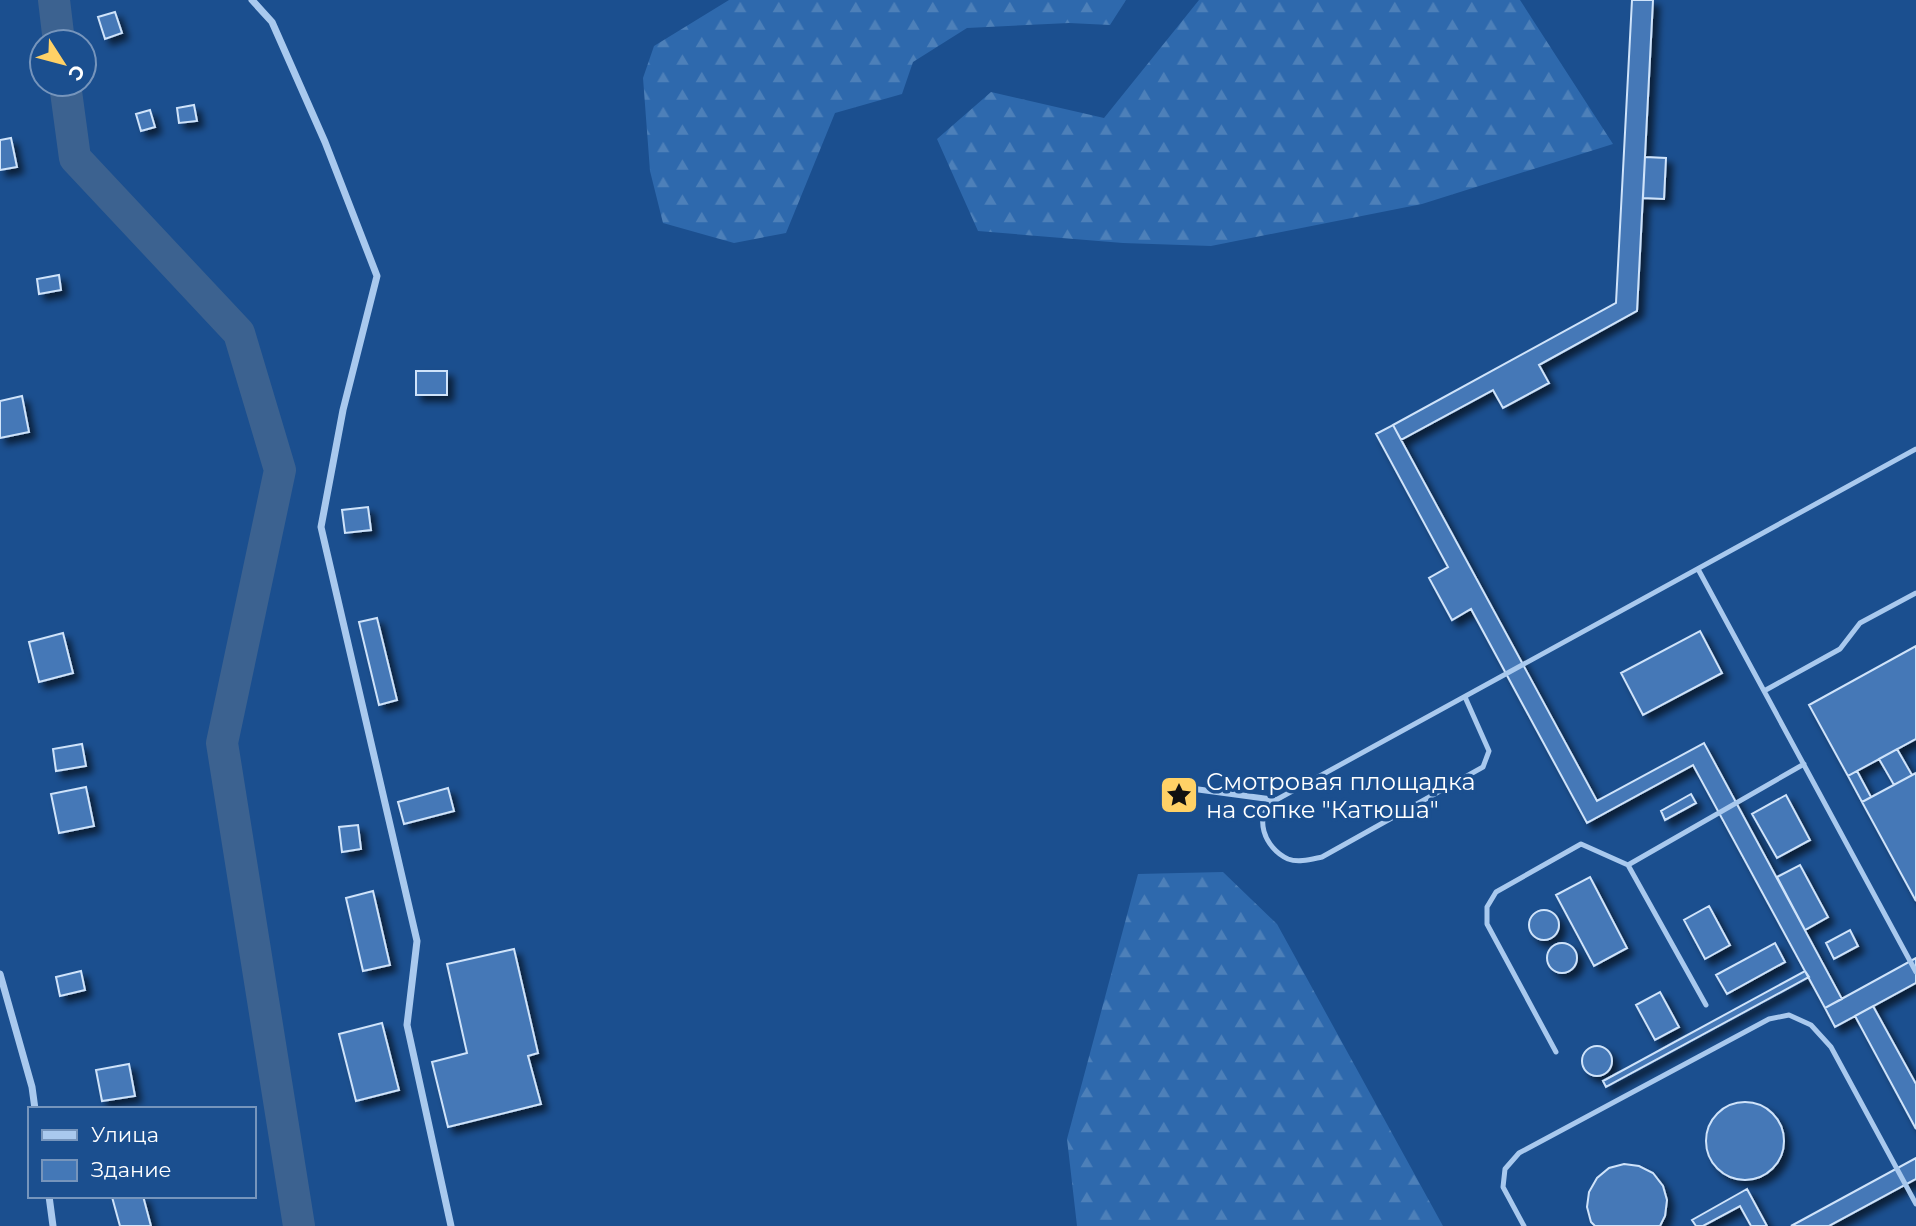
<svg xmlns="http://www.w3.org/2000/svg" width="1916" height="1226" font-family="Montserrat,sans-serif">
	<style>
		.forest { fill: url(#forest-firs) }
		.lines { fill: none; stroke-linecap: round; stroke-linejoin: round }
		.river { stroke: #3c6290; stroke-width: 32 }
		.building { fill: #4478b7; stroke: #cfe3fa; stroke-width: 2; filter: url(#shadow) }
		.service { stroke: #a9c9ee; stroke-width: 5 }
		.pedestrian { stroke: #a9c9ee; stroke-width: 6 }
		.minor { stroke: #a9c9ee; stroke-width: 7 }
		.labels { text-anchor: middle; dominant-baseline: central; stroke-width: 7; stroke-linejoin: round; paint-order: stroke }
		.poi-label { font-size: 24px; fill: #fff; stroke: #1b4f8f; text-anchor: start }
	</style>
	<defs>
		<pattern id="forest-firs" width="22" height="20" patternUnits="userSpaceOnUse" patternTransform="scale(1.75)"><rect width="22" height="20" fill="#2e69ad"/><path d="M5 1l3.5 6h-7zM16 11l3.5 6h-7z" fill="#4d80b9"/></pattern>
		<filter id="shadow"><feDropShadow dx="6" dy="6" stdDeviation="3.5" flood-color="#0009"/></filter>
	</defs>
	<rect width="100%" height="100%" fill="#1b4f8f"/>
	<path class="forest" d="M729,0h397l-16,25 -41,-2 -102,5 -54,34 -11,32 -67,19 -49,120 -52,10 -71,-20 -13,-52 -7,-93 11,-32z
		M1199,0h321l93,144 -191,60 -211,42 -88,-3 -145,-12 -41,-92 54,-47 113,26z
		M1223,872l54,52 166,302h-366l-10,-87 71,-265z"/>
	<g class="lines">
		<path class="river" d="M54,0l5,42
			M65,84l10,74 164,175 41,137 -58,273 77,483"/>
	</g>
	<path class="building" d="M1632,0h21l-16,311 -98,54 10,18 -46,25 -10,-18 -92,50 -8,-15 223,-122z
		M115,12l7,21 -17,6 -7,-22z
		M194,105l3,16 -18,2 -2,-15z
		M150,110l5,17 -14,4 -5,-17z
		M11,138l6,29 -17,3v-30z
		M1645,157l21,1 -2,41 -21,-1z
		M59,275l2,15 -22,4 -2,-15z
		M416,371h31v24h-31z
		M22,396l7,36 -29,6v-37z
		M1393,425l204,376 107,-58 138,256 -17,9 -132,-243 -106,58 -116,-214 -19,11 -23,-42 19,-11 -72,-133z
		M368,507l3,23 -26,3 -3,-23z
		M377,618l20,82 -18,5 -20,-83z
		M1700,631l22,42 -79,42 -22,-42z
		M63,633l10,40 -34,9 -10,-40z
		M1916,646v93l-68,37 -39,-71z
		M82,744l4,22 -30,5 -3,-22z
		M1897,749l15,26 -18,10 -15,-26z
		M1857,771l14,26 -9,5 -14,-26z
		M1916,773v128l-54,-99z
		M86,787l8,39 -35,7 -8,-39z
		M448,788l6,23 -50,13 -6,-22z
		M1691,794l5,9 -31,17 -4,-9z
		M1786,795l24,45 -33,18 -25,-44z
		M358,825l3,24 -19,3 -3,-25z
		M1800,865l28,52 -23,13 -28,-53z
		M1590,877l37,71 -33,18 -38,-71z
		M373,891l17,74 -27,6 -17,-73z
		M1709,906l21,39 -25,14 -21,-39z
		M1529 925a15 15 0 1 1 30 0a15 15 0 1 1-30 0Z
		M1850,930l8,16 -24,13 -8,-16z
		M1775,943l10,19 -58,32 -11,-19z
		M1547 958a15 15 0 1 1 30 0a15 15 0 1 1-30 0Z
		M514,949l24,104 -10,3 13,48 -93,23 -16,-65 35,-9 -20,-89z
		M1916,958v25l-81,44 -10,-19z
		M81,971l4,19 -25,6 -4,-19z
		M1805,971l4,6 -203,110 -3,-6z
		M1660,992l19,35 -24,13 -19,-35z
		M1873,1006l43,78v45l-61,-113z
		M382,1023l17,67 -43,11 -17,-67z
		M1582 1061a15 15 0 1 1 30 0a15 15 0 1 1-30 0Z
		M129,1064l6,32 -33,5 -6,-31z
		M1706 1141a39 39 0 1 1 78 0a39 39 0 1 1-78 0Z
		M1916,1158v21l-87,47h-38z
		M1624,1164l15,2 14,7 10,13 4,14 -2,16 -5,10h-65l-4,-4 -4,-15 2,-15 8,-14 12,-10z
		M1747,1189l20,37h-16l-11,-20 -37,20h-7l-4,-6z
		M143,1196l8,30h-31l-8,-29z"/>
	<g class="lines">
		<path class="service" d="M1698,569l218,403
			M1764,691l76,-42 20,-26 56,-30
			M1465,697l24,54 -6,16 -161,90c-10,2 -23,6 -34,2 -23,-10 -37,-44 -12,-59l640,-351
			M1628,865l78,140
			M1556,1052l-69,-128v-17l9,-15 85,-48 47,21 176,-101
			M1524,1226l-21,-39 2,-18 14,-16 250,-134 20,-4 22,10 20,22 85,157"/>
		<path class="pedestrian" d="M1179,795l1,-8 96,13"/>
		<path class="minor" d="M252,0l20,22 53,120 52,134 -34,134 -22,117 96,414 -10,84 44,201
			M0,974l32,113 3,22
			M49,1196l4,30"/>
	</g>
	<defs>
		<g id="sight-square" transform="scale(2.0125)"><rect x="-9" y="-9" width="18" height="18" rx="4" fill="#ffd166" stroke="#1b4f8f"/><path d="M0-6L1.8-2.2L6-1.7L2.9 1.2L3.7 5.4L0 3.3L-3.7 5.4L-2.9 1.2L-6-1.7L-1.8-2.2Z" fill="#111"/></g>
	</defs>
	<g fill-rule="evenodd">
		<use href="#sight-square" x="1179" y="795"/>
	</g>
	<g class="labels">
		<g class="poi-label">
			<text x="1206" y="781">Смотровая площадка<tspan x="1206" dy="28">на сопке "Катюша"</tspan></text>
		</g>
	</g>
	<rect x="28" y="1107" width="228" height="91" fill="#1b4f8f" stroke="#7695bc" stroke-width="2"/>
	<rect x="42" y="1130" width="35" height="10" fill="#a9c9ee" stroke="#7695bc" stroke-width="2"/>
	<text x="91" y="1142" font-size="21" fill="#ffffff">Улица</text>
	<rect x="42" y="1160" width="35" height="21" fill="#4478b7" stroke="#7695bc" stroke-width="2"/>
	<text x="91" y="1177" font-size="21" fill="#ffffff">Здание</text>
	<g transform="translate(63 63) rotate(126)"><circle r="33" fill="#1b4f8f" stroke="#7695bc" stroke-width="2"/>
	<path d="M0-5L12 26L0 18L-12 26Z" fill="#ffd166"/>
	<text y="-10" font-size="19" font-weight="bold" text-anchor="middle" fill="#ffffff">С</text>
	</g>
</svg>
